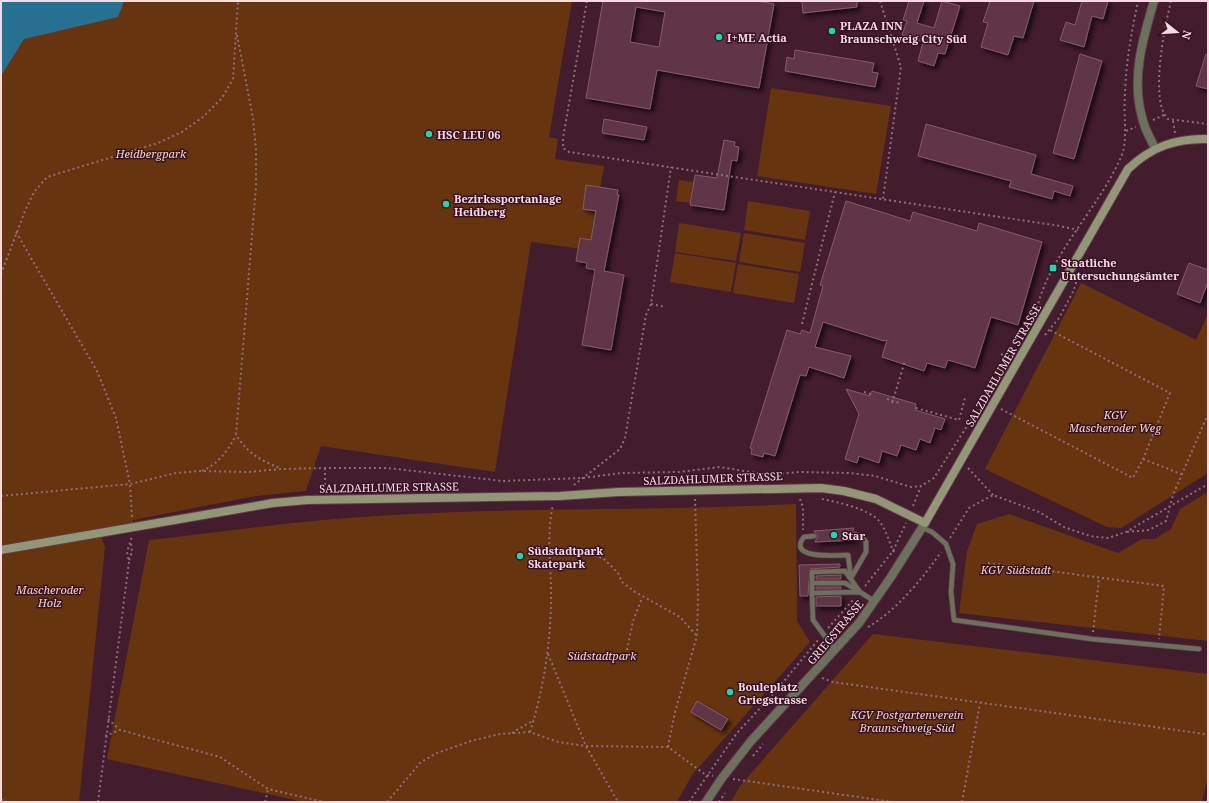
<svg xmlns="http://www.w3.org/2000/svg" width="1209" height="803" font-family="'Noto Serif',serif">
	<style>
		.green { fill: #66350f }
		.water { fill: #287092 }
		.building { fill: #603547; stroke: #87596c; fill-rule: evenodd; filter: url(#shadow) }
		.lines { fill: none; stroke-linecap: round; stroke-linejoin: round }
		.service-casing { stroke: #603b4b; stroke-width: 6 }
		.tertiary-casing { stroke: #603b4b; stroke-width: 10 }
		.secondary-casing { stroke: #603b4b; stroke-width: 10 }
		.path { stroke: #8f6d7c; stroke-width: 2; stroke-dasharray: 2 3; stroke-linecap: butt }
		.service { stroke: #6d705c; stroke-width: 4.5 }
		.tertiary { stroke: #6d705c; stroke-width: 8 }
		.secondary { stroke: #939777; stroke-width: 8 }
		.poi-dot { fill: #22d5af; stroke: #381224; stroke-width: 1.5 }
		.labels { text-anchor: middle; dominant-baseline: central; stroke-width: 3; stroke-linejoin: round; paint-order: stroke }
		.poi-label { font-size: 11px; font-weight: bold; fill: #f6dbe5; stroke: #381224; text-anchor: start }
		.park-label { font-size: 11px; font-style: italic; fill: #f0d6c6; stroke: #381224 }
		.street-label { font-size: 11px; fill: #f6dbe5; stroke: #381224 }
	</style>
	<defs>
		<filter id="shadow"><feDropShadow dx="3.5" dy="3.5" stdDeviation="2" flood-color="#0009"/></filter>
	</defs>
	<rect width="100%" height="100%" fill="#431c2e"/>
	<path class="green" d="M1,1h571l-23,136 9,2 -3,20 49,7 -15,84 -58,-8 -36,230 -174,-26 -15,45 -50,5 -123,24v8l-33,6 5,13 -26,255h-78z
		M771,88l120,18 -15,88 -119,-18z
		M679,180l14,2 -3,21 -14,-2z
		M748,201l62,10 -5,29 -61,-10z
		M679,223l62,10 -5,28 -61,-9z
		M744,233l61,10 -5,29 -61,-10z
		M675,253l61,10 -5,29 -61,-10z
		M738,264l61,10 -5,29 -61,-10z
		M1081,283l115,57 12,-26v159l-87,55 -14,-1 -122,-58z
		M1208,492v149l-249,-28 8,-62 10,-27 32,-10 109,39 24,-14h13l16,-10 9,-20z
		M796,504l1,117 13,21 -118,133 -15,27h-373l-197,-43 42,-219c80,-9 162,-21 243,-25 134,-8 269,-4 404,-11z
		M873,634l335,40v103l-6,25h-471l9,-16z"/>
	<path class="water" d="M1,1h123l-6,16 -94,22 -23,37z"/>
	<path class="building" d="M603,1h154l17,3 -15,84 -102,-18 -7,39 -64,-11zM636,7l29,5 -6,35 -29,-5z
		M802,1h55v6l-54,6z
		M909,1h15l-7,22 17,5 8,-27 18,5 -15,48 -7,-1 -4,13 -16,-5 5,-19 -21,-7 5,-14 -4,-1z
		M990,1h44l-11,37 -9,-2 -6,19 -27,-8 7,-24 -5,-1z
		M1082,1h26l-5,18 -11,-3 -8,31 -24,-7 6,-18 9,3z
		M795,50l79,13 -2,9 6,1 -3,14 -90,-16 2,-14 7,2z
		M1080,54l22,7 -28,98 -21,-6z
		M1206,54l2,1v34l-12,-3z
		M604,119l43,8 -3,13 -42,-7z
		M926,124l110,31 -5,19 42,12 -3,10 -16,-5 -2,8 -43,-12 2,-6 -93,-25z
		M724,140l11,2 -1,4 5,1 -2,14 -5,-1 -1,4 -7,46 -34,-5 5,-30 22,3z
		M586,185l32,5 -1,5h2l-15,76 20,4 -13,75 -29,-5 13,-75 -9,-2 1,-5 -11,-2 4,-23 11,2 5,-29 -13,-2z
		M846,201l64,20 3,-9 64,19 2,-8 63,19 -24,83 -27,-8 -16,51 -27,-8 -3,8 -18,-5 -3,8 -42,-14 5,-17 -3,1 -61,-19 -8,25 36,9 -7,22 -35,-11 -3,9 -6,-1 -25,81 -11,-3 -1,4 -12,-3 1,-5 -2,-1 37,-118 13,4 2,-4 8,3 13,-47 -3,-1z
		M1189,263l19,7v12l-8,21 -23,-9z
		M846,389l24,7 2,-5 44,13 -1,6 30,9 -4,11 -6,-2 -5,15 -10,-4 -4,11 -15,-5 -4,11 -15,-5 -3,12 -20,-7 -2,7 -12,-4 14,-45z
		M854,528l-3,6 4,6 -40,2 3,-6 -4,-5z
		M840,564v3l-30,2 -2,27h-8l-1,-31z
		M841,575v4h-25v-3z
		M816,587h25v2h-25z
		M841,596v10h-25v-9z
		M697,701l31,18 -7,11 -30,-18z"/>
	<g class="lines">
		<g class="service-casing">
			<path id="service" d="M923,528l9,4 14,12 7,20 -2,28 3,28 138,19 107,10
				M814,536l-10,1c-18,23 34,18 44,18l3,23 15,-26v-10l-4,-5 -7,-3
				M812,583v-11l33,-1 15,21 -15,-9h-33v10
				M835,650l-22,-30 -1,-27 48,-1 14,9"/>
		</g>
		<g class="tertiary-casing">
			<path id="tertiary" d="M1154,1c-11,37 -23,77 -12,116 2,11 8,21 13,31
				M706,802l16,-24 29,-37 108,-118 32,-46 34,-54"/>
		</g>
		<g class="secondary-casing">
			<path id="secondary" d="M1,550l272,-47 34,-3 253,-4 58,-4 203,-4 23,3 32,8 49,24 203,-354c23,-22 48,-31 80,-30"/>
		</g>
		<path class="path" d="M587,1l-24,137v10l6,4 491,74 18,4
			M880,1l21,66 -18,132
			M1171,1c-6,24 -22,100 -3,118l40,5
			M237,35l16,83 3,32v36l-20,249c14,21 24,24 45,34
			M1153,120l11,-5
			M1173,121l2,12
			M1126,131l10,-4
			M16,232l81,139 19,47 14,66 2,34
			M1,274l24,-63 9,-19 13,-15 111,-34 24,-11 21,-15 19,-19 11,-19 5,-78
			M651,304l14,3
			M1037,308c13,-54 62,-100 84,-151 5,-12 4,-23 4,-35 -1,-13 0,-33 1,-46 2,-25 7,-50 12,-75
			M802,324l33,-132
			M1045,335l14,-17 15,-28 3,-11
			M1001,354l8,3
			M864,392l7,2
			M887,399l12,4
			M892,403l13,-42
			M916,408l43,12 6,-22
			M1001,409l132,69 10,-19 27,-66 -122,-64
			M1143,459l38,15
			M325,468v23
			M968,468l25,27
			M202,471c16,-7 26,-20 34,-36
			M574,485l46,-36 5,-11 21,-123 5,-11 20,-137
			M1,496l129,-12 46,-11 24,-2 48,1 33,-3 44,-1h62l116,13 80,-3 38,-5 58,-1 41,-5 48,8 31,-3 50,1 26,3 36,11 10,-1
			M800,499l3,8v23
			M822,499c15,3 48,10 58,23 6,8 9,19 13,29l4,1
			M913,506l8,-20 13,-8 40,-63
			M1127,532l22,-2 17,-9 7,-26 35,-81
			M950,538l19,-30 24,-13 46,17 25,15 26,9 18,2 18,-6 82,-48
			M550,550l27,1 26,7 15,15 4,9 13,10 45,25 17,19
			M129,560l3,-8 -1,-9
			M988,563l176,23 -5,53
			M865,586l28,-35 13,-28
			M868,627c27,-15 56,-50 73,-75
			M828,628l25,-28
			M1093,632l6,-54
			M627,650l6,-29 9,-23
			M548,654l38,92 32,56
			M822,678l11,4 372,52
			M108,719l12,11
			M530,732c15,-47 22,-99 21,-147 -1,-26 -4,-54 2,-80
			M512,733l22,-13
			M105,736l15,-6 100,27 48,32 56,13
			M668,747l7,-35 22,-76 1,-39 -3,-98
			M753,756l10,-12
			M733,779l160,23
			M1,799l6,3
			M98,802l31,-240 -2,-10 5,-16
			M265,802l3,-13
			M387,802l34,-40 16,-9 34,-12 29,-7 30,-2 28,10 28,4 82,1 38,28 7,1
			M689,802l48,-69 37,-40 45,-54
			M719,802l6,-9
			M962,802l18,-99
			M1207,802l1,-3"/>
		<use href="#service" class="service"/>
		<use href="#tertiary" class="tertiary"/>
		<use href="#secondary" class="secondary"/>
	</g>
	<g class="poi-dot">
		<circle cx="832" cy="31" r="4"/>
		<circle cx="719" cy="37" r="4"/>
		<circle cx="429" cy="134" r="4"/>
		<circle cx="446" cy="204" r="4"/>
		<rect x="1049" y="264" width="8" height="8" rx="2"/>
		<circle cx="834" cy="535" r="4"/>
		<circle cx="520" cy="556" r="4"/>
		<circle cx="730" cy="692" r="4"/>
	</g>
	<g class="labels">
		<g class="poi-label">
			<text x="840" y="25">PLAZA INN<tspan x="840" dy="13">Braunschweig City Süd</tspan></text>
			<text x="727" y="37">I+ME Actia</text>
			<text x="437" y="134">HSC LEU 06</text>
			<text x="454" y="198">Bezirkssportanlage<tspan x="454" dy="13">Heidberg</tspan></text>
			<text x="1061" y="262">Staatliche<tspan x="1061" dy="13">Untersuchungsämter</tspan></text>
			<text x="842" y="535">Star</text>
			<text x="528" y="550">Südstadtpark<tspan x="528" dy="13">Skatepark</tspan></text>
			<text x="738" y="686">Bouleplatz<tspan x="738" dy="13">Griegstrasse</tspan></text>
		</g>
		<g class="park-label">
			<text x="151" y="153">Heidbergpark</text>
			<text x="1115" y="414">KGV<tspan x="1115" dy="13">Mascheroder Weg</tspan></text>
			<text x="1016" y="569">KGV Südstadt</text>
			<text x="50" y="589">Mascheroder<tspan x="50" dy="13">Holz</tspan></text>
			<text x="602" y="655">Südstadtpark</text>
			<text x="907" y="714">KGV Postgartenverein<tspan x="907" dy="13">Braunschweig-Süd</tspan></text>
		</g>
		<g class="street-label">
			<text transform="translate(1003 365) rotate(-60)">SALZDAHLUMER STRASSE</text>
			<text transform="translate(713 478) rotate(-2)">SALZDAHLUMER STRASSE</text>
			<text transform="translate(389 487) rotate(-1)">SALZDAHLUMER STRASSE</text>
			<text transform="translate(835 632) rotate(-50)">GRIEGSTRASSE</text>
		</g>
	</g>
	<rect width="1209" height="803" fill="none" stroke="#f6dbe5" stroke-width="4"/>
	<g transform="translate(1177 32) rotate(107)" stroke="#381224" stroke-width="3" paint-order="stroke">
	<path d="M0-3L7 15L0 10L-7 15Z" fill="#f6dbe5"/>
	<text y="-6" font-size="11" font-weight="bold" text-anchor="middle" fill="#f6dbe5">N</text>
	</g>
</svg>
